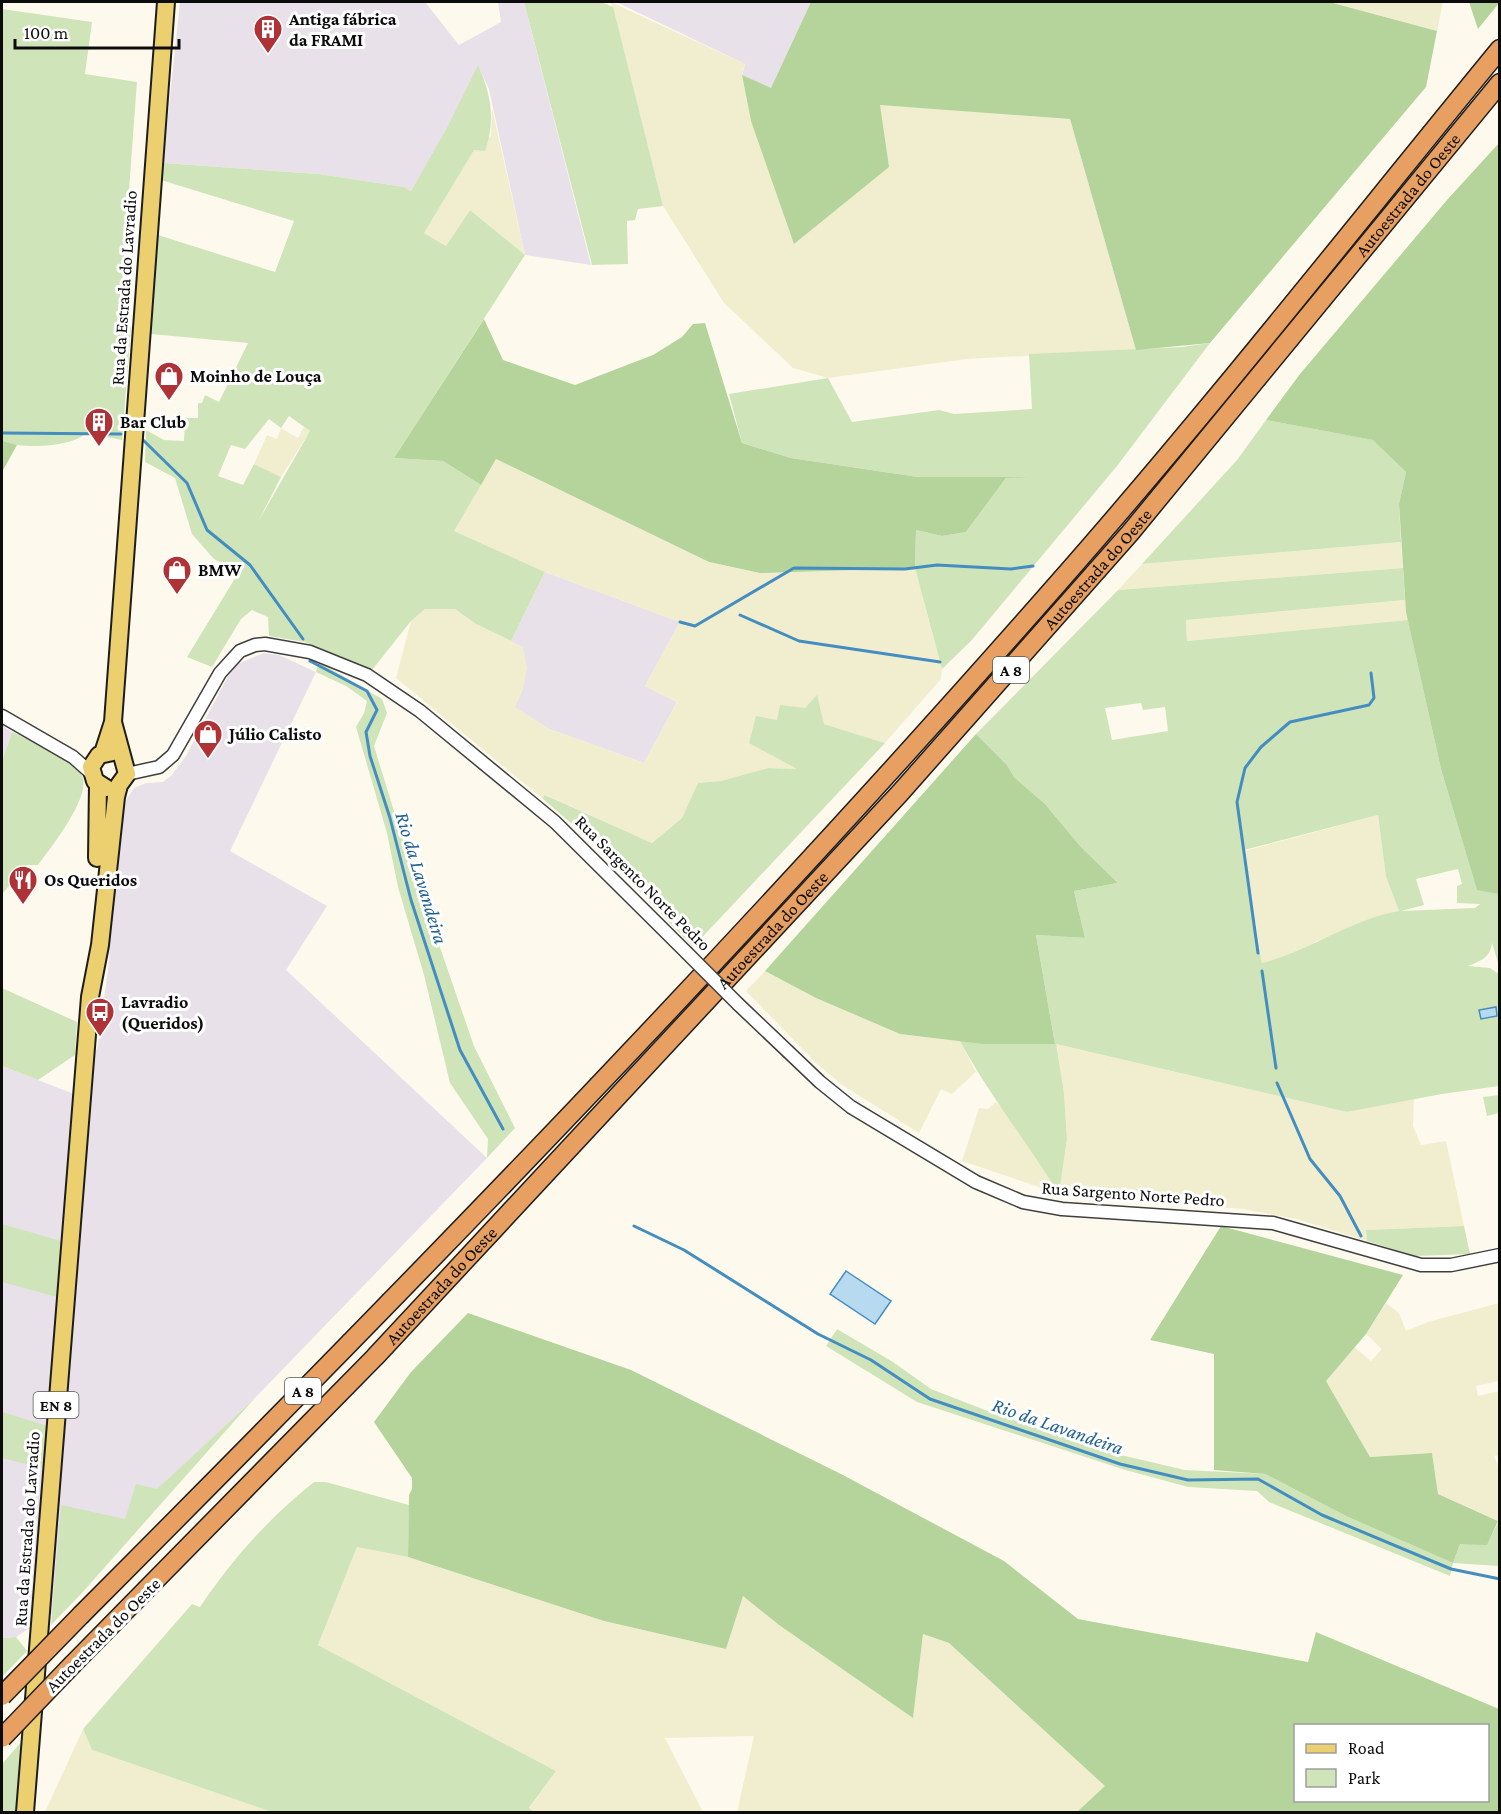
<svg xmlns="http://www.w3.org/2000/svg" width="1501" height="1814" font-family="'Crimson Pro',serif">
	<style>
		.industrial { fill: #e9e1ea }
		.farmland { fill: #f1eed0 }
		.green { fill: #d0e4ba; fill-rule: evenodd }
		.forest { fill: #b4d49b; fill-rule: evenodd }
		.water { fill: #b7daf0; stroke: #448dc0; stroke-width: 1.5 }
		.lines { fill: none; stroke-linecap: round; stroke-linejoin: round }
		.stream { stroke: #448dc0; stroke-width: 3 }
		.minor-casing { stroke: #3f3f3f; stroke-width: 15 }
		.major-casing { stroke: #1d1d1d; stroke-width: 20 }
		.highway-casing { stroke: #1d1d1d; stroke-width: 21 }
		.minor { stroke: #fff; stroke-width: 12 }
		.major { stroke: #eccf6f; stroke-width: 16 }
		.highway { stroke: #e7a062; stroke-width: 18 }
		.minor-bridge-casing { stroke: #3f3f3f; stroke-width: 15; stroke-linecap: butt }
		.highway-bridge-casing { stroke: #1d1d1d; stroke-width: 21; stroke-linecap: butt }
		.minor-bridge { stroke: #fff; stroke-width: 12 }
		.highway-bridge { stroke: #e7a062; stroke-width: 18 }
		.labels { text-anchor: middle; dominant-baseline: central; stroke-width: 6; stroke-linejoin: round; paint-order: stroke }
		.shield { fill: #fff; stroke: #555; stroke-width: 1.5 }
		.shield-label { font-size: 16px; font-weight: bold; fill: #0c0c0c }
		.poi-label { font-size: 18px; font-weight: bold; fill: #0c0c0c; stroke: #fff; text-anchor: start }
		.street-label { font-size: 18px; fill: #0c0c0c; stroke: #fff }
		.water-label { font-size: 20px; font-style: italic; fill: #226092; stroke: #fff }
	</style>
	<rect width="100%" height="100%" fill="#fdfaed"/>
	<path class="industrial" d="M180,2h245l34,43 42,-23 -3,-20h26l67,263 -66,-10 -36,-166 -11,-23 -29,60 -38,65 -7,-4 -85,-13 -156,-11z
		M616,2h195l-40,87 -29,-14 3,-11z
		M545,572l135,50 -35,64 32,16 -33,61 -95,-34 -35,-22 9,-18 -12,-48z
		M264,653l15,2 37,17 -86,179 97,55 -41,64 201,188 -232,240 -136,127 -67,89 -36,23 -14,1v-572l72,28 24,-48 11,-85 7,-132 10,-29 8,-12 12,-5 17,-1 8,-6 15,-20 42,-80 9,-12z
		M2,725l10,7 -10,29z"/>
	<path class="farmland" d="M611,2l134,62 -3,11 9,46 129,-17 190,15 66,231 -169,9 -139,19 -35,-10 -69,-65 -61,-97z
		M1329,2h114l-6,29z
		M492,108l33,147 -55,-45 -24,36 -22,-13 50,-84 17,-13z
		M304,427l6,4 -29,46 -27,-13 13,-29 10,4 4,-11 17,10z
		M496,459l213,103 51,11 34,-5h121l27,101 -1,10 -56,64 -61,-19 -25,45 -31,-1 -47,13 -22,2 -17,35 -30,25 -106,-48 -4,3 -146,-120 15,-57 14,-12h30l21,15 47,23 4,21 -4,21 -8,18 34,22 95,34 33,-61 -32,-16 35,-64 -135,-50 -91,-41z
		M1401,542l2,26 -285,22 24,-26z
		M1405,600l3,20 -221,21 -1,-21z
		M1378,815l8,62 13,34 -82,30 -29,16 -26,6 -18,-112z
		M765,971l51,27 84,36 60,7 16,31 -24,22 -11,-5 -22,44 -77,-48 -26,-22 -70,-72z
		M1055,1044l292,68 67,-13 -1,27 8,19 25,-4 18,85 -98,4 1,11 -71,-22 -53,-10 -184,-15 -97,-33 17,-53 9,1 8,-7 18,20 45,71 8,-54 -3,-46z
		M1386,1303l13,10 7,18 22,-9 71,-19v78l-23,5 2,10 21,-5v64l-5,1 5,12v53l-61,-27 -6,-41 -62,4 -44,-76 28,-34 17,14 11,-12 -16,-15z
		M357,1547l51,10 196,64 122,28 17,-54 36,30 134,92 10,-83 26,9 157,143 -29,26h-340l17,-76 -89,2 38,74h-169l-5,-3 27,-38 -238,-126z
		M83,1729l9,21 180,62h-227z"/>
	<path class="green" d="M524,2h77l12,5 50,199 -25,3 -3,11 -8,1 1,43 -36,1z
		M2,9l90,13 -7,52 52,8 -17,229 11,17 -9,112 -36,-7c-14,15 -68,16 -84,8z
		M478,65c13,29 18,55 7,86l-11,-1 -50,83 22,13 24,-36 55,45 -131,203 49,3 38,24 -27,46 91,41 -34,69 -35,-17 -21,-15h-30l-14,12 -39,49 -67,-28 -36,-6 -1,-19 -16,-7 -11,9 -29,48 -25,-10 50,-82 -24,-17 -21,-24 -17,-56 -30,-16 1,-32 18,10 20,1 1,-23h13v-15h4l3,-8 14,7 29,-59 -97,-9 7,-99 117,37 19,-51 -133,-41 2,-17 156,11 85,13 7,4 37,-65zM289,416l21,15 -52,91 23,-45 -27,-13 -11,21 -25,-9 13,-31 14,4 24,-30 12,9z
		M1210,343l-93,123 -146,175 -29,28 -27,-101 1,-38 26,6 24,-4 40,-54 11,-1h-99l-127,-19 -49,-15 -13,-49 99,-16 24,44 87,-12 15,4 78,-5 -3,-55 153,-7z
		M1266,420l108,20 32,32 -7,32 2,38 -259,22 95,-104z
		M1403,568l2,32 -219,20 1,21 221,-21 33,149 36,120 22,5v72l-7,-23c-2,15 -10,17 -24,23l22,2 9,6v112l-57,8 -95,18 -291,-68 8,49 3,46 -8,55c-32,-52 -70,-99 -99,-153l95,3 -19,-109 49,3 -11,-47 44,-8 -37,-36 -36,-43 -31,-27 -7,-12 -31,-31 142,-144zM1141,703l2,7 22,-3 3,24 -56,9 -7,-32zM1378,815l8,62 13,34c-50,9 -89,40 -137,52l-15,-80 -3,-33zM1458,869l4,15 -5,2v17l23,1 -5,4 -74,3 23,-6 -8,-26z
		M319,662l63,37 5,14 -13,33 27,88 73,212 41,82 -28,30 1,-19 -38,-56 -26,-108 -26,-88 -11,-54 -31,-106 8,-14 3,-12 -21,-15 -30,-14z
		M817,695l7,29 61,19 -192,204 -105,-109 -46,-40 3,-3 107,48 30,-25 16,-35 23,-2 47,-13 29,1 -48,-26 7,-27 21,4 3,-15 25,3z
		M12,732c22,10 58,20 70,44 10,20 -32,73 -44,89h-11l-25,29v-133z
		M2,988l75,34 -2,33 -37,25 -36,-14z
		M1499,1095v18l-12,3 -4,-19z
		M2,1224l59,17 -4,56 -55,-15z
		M1464,1226l6,28 -55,2 -48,-15 -1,-11z
		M837,1329l56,33 38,27 67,26 123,40 64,15 80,4 83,43 105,46 7,-19h27l12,-23v45l-46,-3 -3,13 -181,-74 -12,-11 -69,-4 -66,-18 -205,-67 -91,-56z
		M255,1398l-174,196 -30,31 10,-120 64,14 11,-35 21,5z
		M2,1412l46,14 -2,43 -44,-11z
		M314,1482h12l83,23 -1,52 -51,-10 -39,98 238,126 -27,37 5,4h-262l-180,-62 -9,-21 109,-125 8,3c33,-49 69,-89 114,-125z
		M16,1637l11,14 -25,26v-39z
		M21,1742l-4,68 -1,2h-14v-48z"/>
	<path class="forest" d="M811,2h518l108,29 -11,56 -216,256 -74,7 -66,-231 -190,-14 9,62 -95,77 -43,-123 -9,-46 29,13z
		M1469,2h30v1l-21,26z
		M1499,143v751l-22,-4 -36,-121 -35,-157 -7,-108 7,-32 -33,-32 -107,-20 34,-46 147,-174z
		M484,319l19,41 72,25 78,-30 29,-18 11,-13 12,-1 37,120 49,15 127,19h112l-24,1 -40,54 -24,4 -26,-6 -1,38 -155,5 -51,-11 -213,-103 -15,26 -38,-24 -49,-3z
		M2,441l15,4 -15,27z
		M976,734l31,31 7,12 31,27 36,43 37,36 -44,8 11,47 -49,-3 19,109h-72l-83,-10 -84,-36 -51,-27z
		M1221,1226l182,49 -37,59 -40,47 44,76 62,-4 6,41 60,27 -11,24 -27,-1 -7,19 -105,-46 -83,-43 -51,-4v-116l-64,-14z
		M468,1313l163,57 210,104 163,87 74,58 230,43 8,-30 183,77v103h-422l28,-26 -156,-143 -26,-9 -10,84 -134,-93 -36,-29 -17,53 -122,-28 -196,-64 1,-62 3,-6v-11l-38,-56 37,-50zM1296,1726h192v74h-192z"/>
	<path class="water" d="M1496,1007l1,9 -16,3 -2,-9z
		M846,1271l45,30 -16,23 -45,-30z"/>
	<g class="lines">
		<path class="stream" d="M2,433l119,1
			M143,440l44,43 20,47 43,35 53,74
			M740,615l59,26 141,21
			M680,622l15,4 99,-58 111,1 32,-4 74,4 22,-3
			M310,661l57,30 10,19 -11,22 4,24 20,62 21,82 49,150 43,79
			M1258,953l-21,-151 8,-34 16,-21 29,-25 79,-17 5,-7 -3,-25
			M1262,971l14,97
			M1277,1083l33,76 30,37 21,40
			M634,1226l50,24 134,84 53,26 59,39 190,65 68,16 70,-1 64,36 129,54 49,10"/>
		<g class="minor-casing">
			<path id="minor" d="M2,716l71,41 18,16
				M127,774l32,-7 14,-12 47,-82 20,-22 15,-6 10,-1 45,8 57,23 53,36 135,111 131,130
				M738,1004l82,78 31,25 125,75 47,20 39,7 211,14 148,42h30l49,-10"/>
		</g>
		<g class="major-casing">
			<path id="major" d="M103,753l10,-31 53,-720
				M106,788l-11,-7 -4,-14 8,-12 14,-3
				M97,858l1,-74
				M25,1812l65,-815 10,-52 16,-148 3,-12 8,-11 -14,-52"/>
		</g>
		<g class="highway-casing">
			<g id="highway">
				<path d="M81,1615c335,-336 666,-677 979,-1034 152,-173 294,-354 440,-532"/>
				<path id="s1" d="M73,1664l302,-307 525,-564 230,-260 370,-450"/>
			</g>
		</g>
		<use href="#minor" class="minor"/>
		<use href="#major" class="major"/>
		<use href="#highway" class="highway"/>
		<g class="minor-bridge-casing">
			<path id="minor-bridge" d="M686,952l52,52"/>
		</g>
		<g class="highway-bridge-casing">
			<path id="highway-bridge" d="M2,1696l79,-81
				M2,1738l71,-74"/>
		</g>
		<use href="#minor-bridge" class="minor-bridge"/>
		<use href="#highway-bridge" class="highway-bridge"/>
	</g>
	<defs>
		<g id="building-pin" transform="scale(1.5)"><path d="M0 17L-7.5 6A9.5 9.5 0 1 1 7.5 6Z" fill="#af3236" stroke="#fff"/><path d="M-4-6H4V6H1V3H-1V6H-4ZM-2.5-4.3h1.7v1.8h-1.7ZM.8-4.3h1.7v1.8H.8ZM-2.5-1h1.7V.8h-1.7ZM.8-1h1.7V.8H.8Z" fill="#fff"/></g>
		<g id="shop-pin" transform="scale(1.5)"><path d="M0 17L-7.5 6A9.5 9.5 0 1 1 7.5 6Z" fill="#af3236" stroke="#fff"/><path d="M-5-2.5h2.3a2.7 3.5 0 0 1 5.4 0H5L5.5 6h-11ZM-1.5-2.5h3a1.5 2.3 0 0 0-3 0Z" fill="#fff"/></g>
		<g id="restaurant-pin" transform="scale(1.5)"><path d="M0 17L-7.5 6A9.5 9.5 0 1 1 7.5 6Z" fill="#af3236" stroke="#fff"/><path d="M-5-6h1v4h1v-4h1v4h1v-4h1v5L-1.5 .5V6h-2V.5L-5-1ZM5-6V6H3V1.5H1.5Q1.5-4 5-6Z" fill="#fff"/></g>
		<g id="bus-pin" transform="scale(1.5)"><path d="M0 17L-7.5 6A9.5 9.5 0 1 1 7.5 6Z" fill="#af3236" stroke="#fff"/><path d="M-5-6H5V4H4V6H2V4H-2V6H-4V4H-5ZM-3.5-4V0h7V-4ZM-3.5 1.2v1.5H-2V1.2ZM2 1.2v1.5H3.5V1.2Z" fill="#fff"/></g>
	</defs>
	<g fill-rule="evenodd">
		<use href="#building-pin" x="268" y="29"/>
		<use href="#shop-pin" x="169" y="376"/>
		<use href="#building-pin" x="99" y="422"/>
		<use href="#shop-pin" x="177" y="570"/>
		<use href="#shop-pin" x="208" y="734"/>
		<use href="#restaurant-pin" x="23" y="880"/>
		<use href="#bus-pin" x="100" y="1012"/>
	</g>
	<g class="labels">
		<g class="shield">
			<rect x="993" y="657" width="36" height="26" rx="4.5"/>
			<rect x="285" y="1378" width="36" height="26" rx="4.5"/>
			<rect x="33.5" y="1392" width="45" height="26" rx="4.5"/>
		</g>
		<g class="shield-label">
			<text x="1011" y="670">A 8</text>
			<text x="303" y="1391">A 8</text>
			<text x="56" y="1405">EN 8</text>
		</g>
		<g class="poi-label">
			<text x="289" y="19">Antiga fábrica<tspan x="289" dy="21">da FRAMI</tspan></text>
			<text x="190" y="376">Moinho de Louça</text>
			<text x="120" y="422">Bar Club</text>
			<text x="198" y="570">BMW</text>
			<text x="229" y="734">Júlio Calisto</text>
			<text x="44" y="880">Os Queridos</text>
			<text x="121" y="1002">Lavradio<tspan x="121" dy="21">(Queridos)</tspan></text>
		</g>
		<g class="street-label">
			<text stroke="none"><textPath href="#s1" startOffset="1986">Autoestrada do Oeste</textPath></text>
			<text transform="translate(124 288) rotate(-86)">Rua da Estrada do Lavradio</text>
			<text stroke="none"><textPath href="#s1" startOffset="1500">Autoestrada do Oeste</textPath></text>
			<text transform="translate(643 883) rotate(45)">Rua Sargento Norte Pedro</text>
			<text stroke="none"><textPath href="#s1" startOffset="1014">Autoestrada do Oeste</textPath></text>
			<text transform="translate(1133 1194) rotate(4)">Rua Sargento Norte Pedro</text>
			<text stroke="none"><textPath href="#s1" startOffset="528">Autoestrada do Oeste</textPath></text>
			<text transform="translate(27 1529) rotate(-86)">Rua da Estrada do Lavradio</text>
			<text transform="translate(103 1635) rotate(-45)">Autoestrada do Oeste</text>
		</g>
		<g class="water-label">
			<text transform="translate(422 878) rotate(73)">Rio da Lavandeira</text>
			<text transform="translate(1058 1426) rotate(19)">Rio da Lavandeira</text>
		</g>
	</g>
	<rect width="1501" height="1814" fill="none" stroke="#0c0c0c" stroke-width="6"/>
	<rect x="1294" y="1724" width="195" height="78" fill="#ffffff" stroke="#9e9e9e" stroke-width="1.5"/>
	<rect x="1306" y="1744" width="30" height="9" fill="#eccf6f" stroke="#9e9e9e" stroke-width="1.5"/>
	<text x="1348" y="1754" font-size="18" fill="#0c0c0c">Road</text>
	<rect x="1306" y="1769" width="30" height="18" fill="#d0e4ba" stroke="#9e9e9e" stroke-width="1.5"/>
	<text x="1348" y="1784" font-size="18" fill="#0c0c0c">Park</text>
	<path d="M15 39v9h164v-9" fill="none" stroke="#0c0c0c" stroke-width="3"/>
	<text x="24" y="39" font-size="18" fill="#0c0c0c" stroke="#ffffff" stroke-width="4.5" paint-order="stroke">100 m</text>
</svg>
